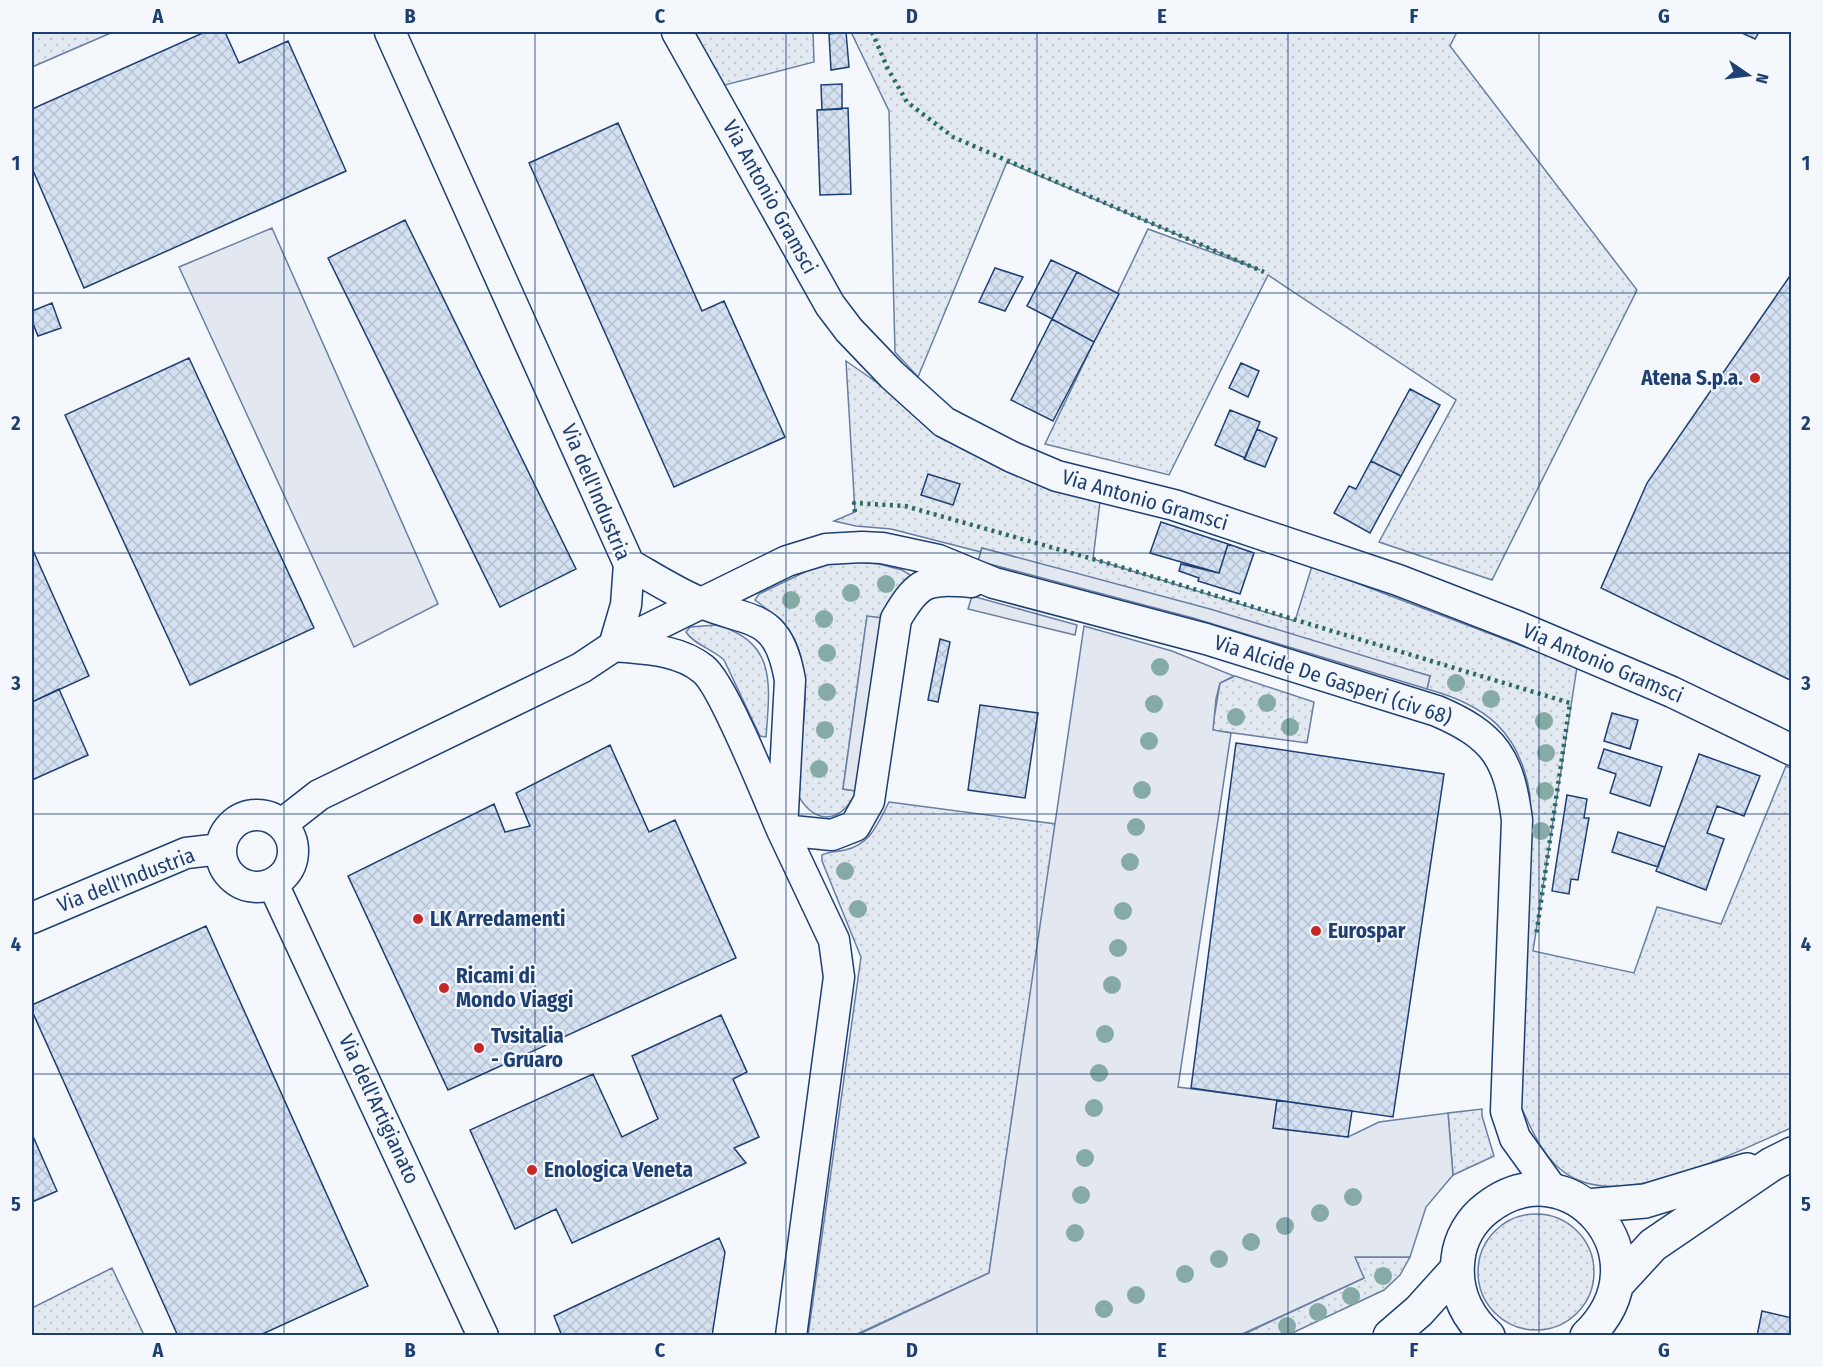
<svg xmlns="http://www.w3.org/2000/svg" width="1823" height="1367" font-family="'Fira Sans Condensed',sans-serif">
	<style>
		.grass { fill: url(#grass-dots); stroke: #687fa3; stroke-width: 1.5 }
		.parking { fill: #e3e8f0; stroke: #687fa3; stroke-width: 1.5 }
		.building { fill: url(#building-cross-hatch); stroke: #1d3f73; stroke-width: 1.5 }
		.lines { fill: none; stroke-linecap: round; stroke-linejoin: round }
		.street-casing { stroke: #1d3f73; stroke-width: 33 }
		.secondary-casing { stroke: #1d3f73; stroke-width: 36 }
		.street { stroke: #f4f7fb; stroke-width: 30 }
		.secondary { stroke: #f4f7fb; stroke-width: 33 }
		.hedge { stroke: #2c6c60; stroke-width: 4.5; stroke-dasharray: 3 4.5; stroke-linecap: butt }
		.tree { fill: #86aba6 }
		.grid { fill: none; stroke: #1d3f73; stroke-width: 1.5; stroke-opacity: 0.55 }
		.poi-dot { fill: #c62828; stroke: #f4f7fb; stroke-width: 2 }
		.labels { text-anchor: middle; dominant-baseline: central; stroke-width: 4.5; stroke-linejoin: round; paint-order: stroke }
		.street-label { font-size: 21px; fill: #1d3f73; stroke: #f4f7fb }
		.poi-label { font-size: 21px; font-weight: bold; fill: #1d3f73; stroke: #f4f7fb; text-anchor: start }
		.neatline { fill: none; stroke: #1d3f73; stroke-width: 2 }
		.grid-label { font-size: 20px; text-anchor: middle; font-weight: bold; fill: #1d3f73 }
	</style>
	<defs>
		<pattern id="grass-dots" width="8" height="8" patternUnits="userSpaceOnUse" patternTransform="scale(1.5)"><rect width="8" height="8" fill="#e3e9f0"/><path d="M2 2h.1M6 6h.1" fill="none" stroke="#c2c9d1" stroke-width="1.8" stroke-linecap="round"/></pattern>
		<pattern id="building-cross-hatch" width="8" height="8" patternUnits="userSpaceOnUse" patternTransform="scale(1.5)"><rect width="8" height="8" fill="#d5e0f0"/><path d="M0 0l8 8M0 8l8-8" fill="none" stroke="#b6c1d1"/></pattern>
	</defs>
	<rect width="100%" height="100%" fill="#f4f7fb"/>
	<path class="grass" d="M32,32h81l-81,35z
		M691,32h122l1,30 -93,24z
		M851,32h606l-7,14 187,244 -145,290 -113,-38 77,-142 -188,-125 -99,200 -124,-31 103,-215 112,41 -253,-108 -89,215 -23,-25 -6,-241z
		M846,361l147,102 107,39 -7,57 202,62 17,-55 265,101 -44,284 101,22 23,-66 64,17 65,-158 5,2v360c-53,23 -155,77 -213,52 -32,-13 -46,-49 -59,-78l11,-307c-10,-63 -44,-90 -103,-106l3,-13 -448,-128 -1,4 -90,-23 -35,-3 -22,-5 21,-9z
		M844,561l35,3 23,6 10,6v3c-14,10 -27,21 -30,39l-15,-1 -24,172 13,2c-15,36 -45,33 -60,0 4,-45 20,-117 -4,-156 -8,-14 -24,-25 -37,-35l4,-6 54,-26z
		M716,625c61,16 54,60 50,112l-6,-1 -36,-76c-10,-10 -31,-16 -38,-28l4,-5z
		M1235,676l79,26 -7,41 -95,-13 8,-47z
		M889,802l167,22 -67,449 -134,62 -47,1 53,-379 -39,-96v-6c7,-4 16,-3 23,-5 26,-6 33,-27 44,-48z
		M1482,1109v7l12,40 -41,19 -5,-62z
		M1478 1272a58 58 0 1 1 116 0a58 58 0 1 1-116 0Z
		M1354,1257h56l-10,18 -16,15 -96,45 -48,1 124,-58z
		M112,1268l32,67h-112v-27z"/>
	<path class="parking" d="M272,228l166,376 -84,43 -175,-380z
		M982,548l228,61 220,67 -3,13 -234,-71 -215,-57z
		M972,596l105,29 -2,10 -107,-26z
		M867,616l15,2 -26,173 -13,-2z
		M1084,626l88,25 62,25 -14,7 -4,16 -3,31 18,3 -53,354 99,13 -3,28 74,9 31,-15 69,-9 5,62 -27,32 -16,50h-55l9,21 -124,57 -385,1 134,-63z"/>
	<path class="building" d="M205,32h20l14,31 49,-22 58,130 -262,117 -52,-120v-59z
		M846,32l3,35 -18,3 -2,-36z
		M1740,32h19l-4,7z
		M842,84v25l-20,1 -1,-25z
		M848,108l3,86 -31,1 -3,-85z
		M618,123l84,188 22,-10 61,136 -111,50 -145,-324z
		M405,220l171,349 -76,38 -172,-349z
		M1051,260l26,12 -25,47 -25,-13z
		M995,268l28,9 -18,34 -26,-9z
		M1077,272l42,22 -25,48 -42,-23z
		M1792,273v408l-191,-93 46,-105z
		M52,303l9,25 -23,8 -6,-15v-10z
		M1052,319l42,23 -41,79 -42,-21z
		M189,358l125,270 -124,57 -125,-270z
		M1241,363l18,8 -11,26 -19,-9z
		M1410,389l30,16 -39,71 -30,-15z
		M1230,410l30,12 -15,36 -30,-13z
		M1257,429l20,9 -12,29 -21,-8z
		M1371,461l30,15 -31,57 -36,-20 15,-27 7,3z
		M928,474l32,10 -7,21 -32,-10z
		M1161,522l67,22 -9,29 -69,-20z
		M1228,544l26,9 -14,41 -42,-13 1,-3 -20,-7 2,-7 38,9z
		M32,548l57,128 -57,26z
		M940,639l10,3 -12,60 -10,-2z
		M59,689l29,66 -56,25v-78z
		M980,705l58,8 -13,85 -57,-8z
		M1612,713l26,7 -8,29 -26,-8z
		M1236,743l208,31 -51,343 -202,-29z
		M610,745l39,87 26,-12 61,138 -288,132 -100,-214 146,-72 11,28 25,-6 -14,-33z
		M1604,749l58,18 -12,39 -40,-13 6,-19 -18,-6z
		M1699,754l61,22 -16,40 -27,-10 -10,27 17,6 -18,51 -50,-19z
		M1567,795l20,4 -3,19h5l-11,62 -7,-1 -2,15 -17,-3z
		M1618,832l47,15 -7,20 -46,-15z
		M206,926l162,360 -110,50h-80l-146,-325v-6z
		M721,1015l26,57 -14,7 26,58 -25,11 12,15 -174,80 -16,-34 -41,20 -45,-99 123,-56 29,63 36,-18 -26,-63z
		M1277,1100l75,11 -4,26 -75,-9z
		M32,1134l25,57 -25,11z
		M719,1238l6,14 -13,84h-150l-8,-20z
		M1762,1311l30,7v18h-35z"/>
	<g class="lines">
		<g class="street-casing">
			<path id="street" d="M390,32l239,532 -3,41 -12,41
				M677,32l153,273 19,25 43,45 52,47 68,35 45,19 117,29 224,75 121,47 153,65 120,58
				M614,646c30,3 64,3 89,23 20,15 66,131 79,161l8,-150c-12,-69 -39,-56 -91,-78 -24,-10 -47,-25 -70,-38
				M221 851a36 36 0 1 1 72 0a36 36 0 1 1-72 0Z
				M282,824l37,-29 262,-127 33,-22 173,-85 39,-12 36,-2 20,1 56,12 56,23 212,56 231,72c58,25 72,47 80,109l-11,291 9,27 39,54
				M782,830l52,110 5,37 -48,359
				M782,830l50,5 23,-9 14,-25 27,-182c23,-40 32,-40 75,-37
				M273,884l210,452
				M32,918l154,-65 35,-4"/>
		</g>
		<g class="secondary-casing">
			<path id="secondary" d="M1586,1206l59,-5 102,-31
				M1618,1283l35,-38 119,-81 20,-10
				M1390,1336l29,-25 37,-41
				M1488,1336c-23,-21 -34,-46 -30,-77 2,-20 13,-39 29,-51 82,-64 182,49 100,128"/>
		</g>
		<use href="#street" class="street"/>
		<use href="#secondary" class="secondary"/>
		<path class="hedge" d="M872,32l16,37 19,33 46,35 311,135
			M855,512l-1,-9 51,3 216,61 449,136 -34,233"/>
	</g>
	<g class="tree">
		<circle cx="886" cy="584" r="9"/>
		<circle cx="851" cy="593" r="9"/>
		<circle cx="791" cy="600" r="9"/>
		<circle cx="824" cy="619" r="9"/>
		<circle cx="827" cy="653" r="9"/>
		<circle cx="1160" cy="667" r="9"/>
		<circle cx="1456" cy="683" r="9"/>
		<circle cx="827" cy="692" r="9"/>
		<circle cx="1491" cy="699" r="9"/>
		<circle cx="1267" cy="703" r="9"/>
		<circle cx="1154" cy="704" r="9"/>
		<circle cx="1236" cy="717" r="9"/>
		<circle cx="1544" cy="721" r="9"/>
		<circle cx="1290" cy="727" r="9"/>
		<circle cx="825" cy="730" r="9"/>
		<circle cx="1149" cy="741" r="9"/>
		<circle cx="1546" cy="753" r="9"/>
		<circle cx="819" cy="769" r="9"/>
		<circle cx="1142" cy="790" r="9"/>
		<circle cx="1545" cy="791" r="9"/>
		<circle cx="1136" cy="827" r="9"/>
		<circle cx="1541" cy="831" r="9"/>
		<circle cx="1130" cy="862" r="9"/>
		<circle cx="845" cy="871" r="9"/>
		<circle cx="858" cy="909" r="9"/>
		<circle cx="1123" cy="911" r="9"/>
		<circle cx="1118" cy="948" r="9"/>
		<circle cx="1112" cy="985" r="9"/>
		<circle cx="1105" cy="1034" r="9"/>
		<circle cx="1099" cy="1073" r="9"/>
		<circle cx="1094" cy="1108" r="9"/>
		<circle cx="1085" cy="1158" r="9"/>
		<circle cx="1081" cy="1195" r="9"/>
		<circle cx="1353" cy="1197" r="9"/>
		<circle cx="1320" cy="1213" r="9"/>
		<circle cx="1285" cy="1226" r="9"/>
		<circle cx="1075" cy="1233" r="9"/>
		<circle cx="1251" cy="1242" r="9"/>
		<circle cx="1219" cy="1259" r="9"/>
		<circle cx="1185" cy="1274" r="9"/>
		<circle cx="1383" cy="1276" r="9"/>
		<circle cx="1136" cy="1295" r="9"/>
		<circle cx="1351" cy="1296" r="9"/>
		<circle cx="1104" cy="1309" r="9"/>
		<circle cx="1318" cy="1312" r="9"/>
		<circle cx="1287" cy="1326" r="9"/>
	</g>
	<path class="grid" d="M284,32v1304M535,32v1304M786,32v1304M1037,32v1304M1288,32v1304M1539,32v1304M32,293h1760M32,553h1760M32,814h1760M32,1074h1760"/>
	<g class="poi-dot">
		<circle cx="1755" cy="378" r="6"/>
		<circle cx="418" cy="919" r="6"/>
		<circle cx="1316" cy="931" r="6"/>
		<circle cx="444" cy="988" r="6"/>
		<circle cx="479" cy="1048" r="6"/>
		<circle cx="532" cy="1170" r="6"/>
	</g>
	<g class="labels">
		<g class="street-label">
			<text transform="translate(770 197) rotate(61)">Via Antonio Gramsci</text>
			<text transform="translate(596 492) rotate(67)">Via dell'Industria</text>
			<text transform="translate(1145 500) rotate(16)">Via Antonio Gramsci</text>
			<text transform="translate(1603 663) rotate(23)">Via Antonio Gramsci</text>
			<text transform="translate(1333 680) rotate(18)">Via Alcide De Gasperi (civ 68)</text>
			<text transform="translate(126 880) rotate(-21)">Via dell'Industria</text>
			<text transform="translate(379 1109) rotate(65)">Via dell'Artigianato</text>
		</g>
		<g class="poi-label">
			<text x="1743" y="378" text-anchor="end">Atena S.p.a.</text>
			<text x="430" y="919">LK Arredamenti</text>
			<text x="1328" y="931">Eurospar</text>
			<text x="456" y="976">Ricami di<tspan x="456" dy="24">Mondo Viaggi</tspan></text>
			<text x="491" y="1036">Tvsitalia<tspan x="491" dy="24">- Gruaro</tspan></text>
			<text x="544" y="1170">Enologica Veneta</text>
		</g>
	</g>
	<rect width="1823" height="1367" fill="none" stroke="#f4f7fb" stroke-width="66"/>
	<g transform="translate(1748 75) rotate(104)" stroke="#f4f7fb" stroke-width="4.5" paint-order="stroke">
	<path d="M0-4.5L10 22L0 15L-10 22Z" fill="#1d3f73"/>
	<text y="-9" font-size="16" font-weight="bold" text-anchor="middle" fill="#1d3f73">N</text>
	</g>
	<rect x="33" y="33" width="1757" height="1301" class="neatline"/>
	<g class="grid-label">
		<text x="158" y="23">A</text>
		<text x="410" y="23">B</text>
		<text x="660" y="23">C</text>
		<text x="912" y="23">D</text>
		<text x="1162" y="23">E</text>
		<text x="1414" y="23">F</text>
		<text x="1664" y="23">G</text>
		<text x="16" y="170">1</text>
		<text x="1806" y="170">1</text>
		<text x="16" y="430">2</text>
		<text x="1806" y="430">2</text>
		<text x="16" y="690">3</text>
		<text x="1806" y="690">3</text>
		<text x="16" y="951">4</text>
		<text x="1806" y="951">4</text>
		<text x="16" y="1211">5</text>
		<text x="1806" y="1211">5</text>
		<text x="158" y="1357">A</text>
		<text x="410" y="1357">B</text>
		<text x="660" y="1357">C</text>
		<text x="912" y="1357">D</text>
		<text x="1162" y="1357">E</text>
		<text x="1414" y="1357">F</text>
		<text x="1664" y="1357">G</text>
	</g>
</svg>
